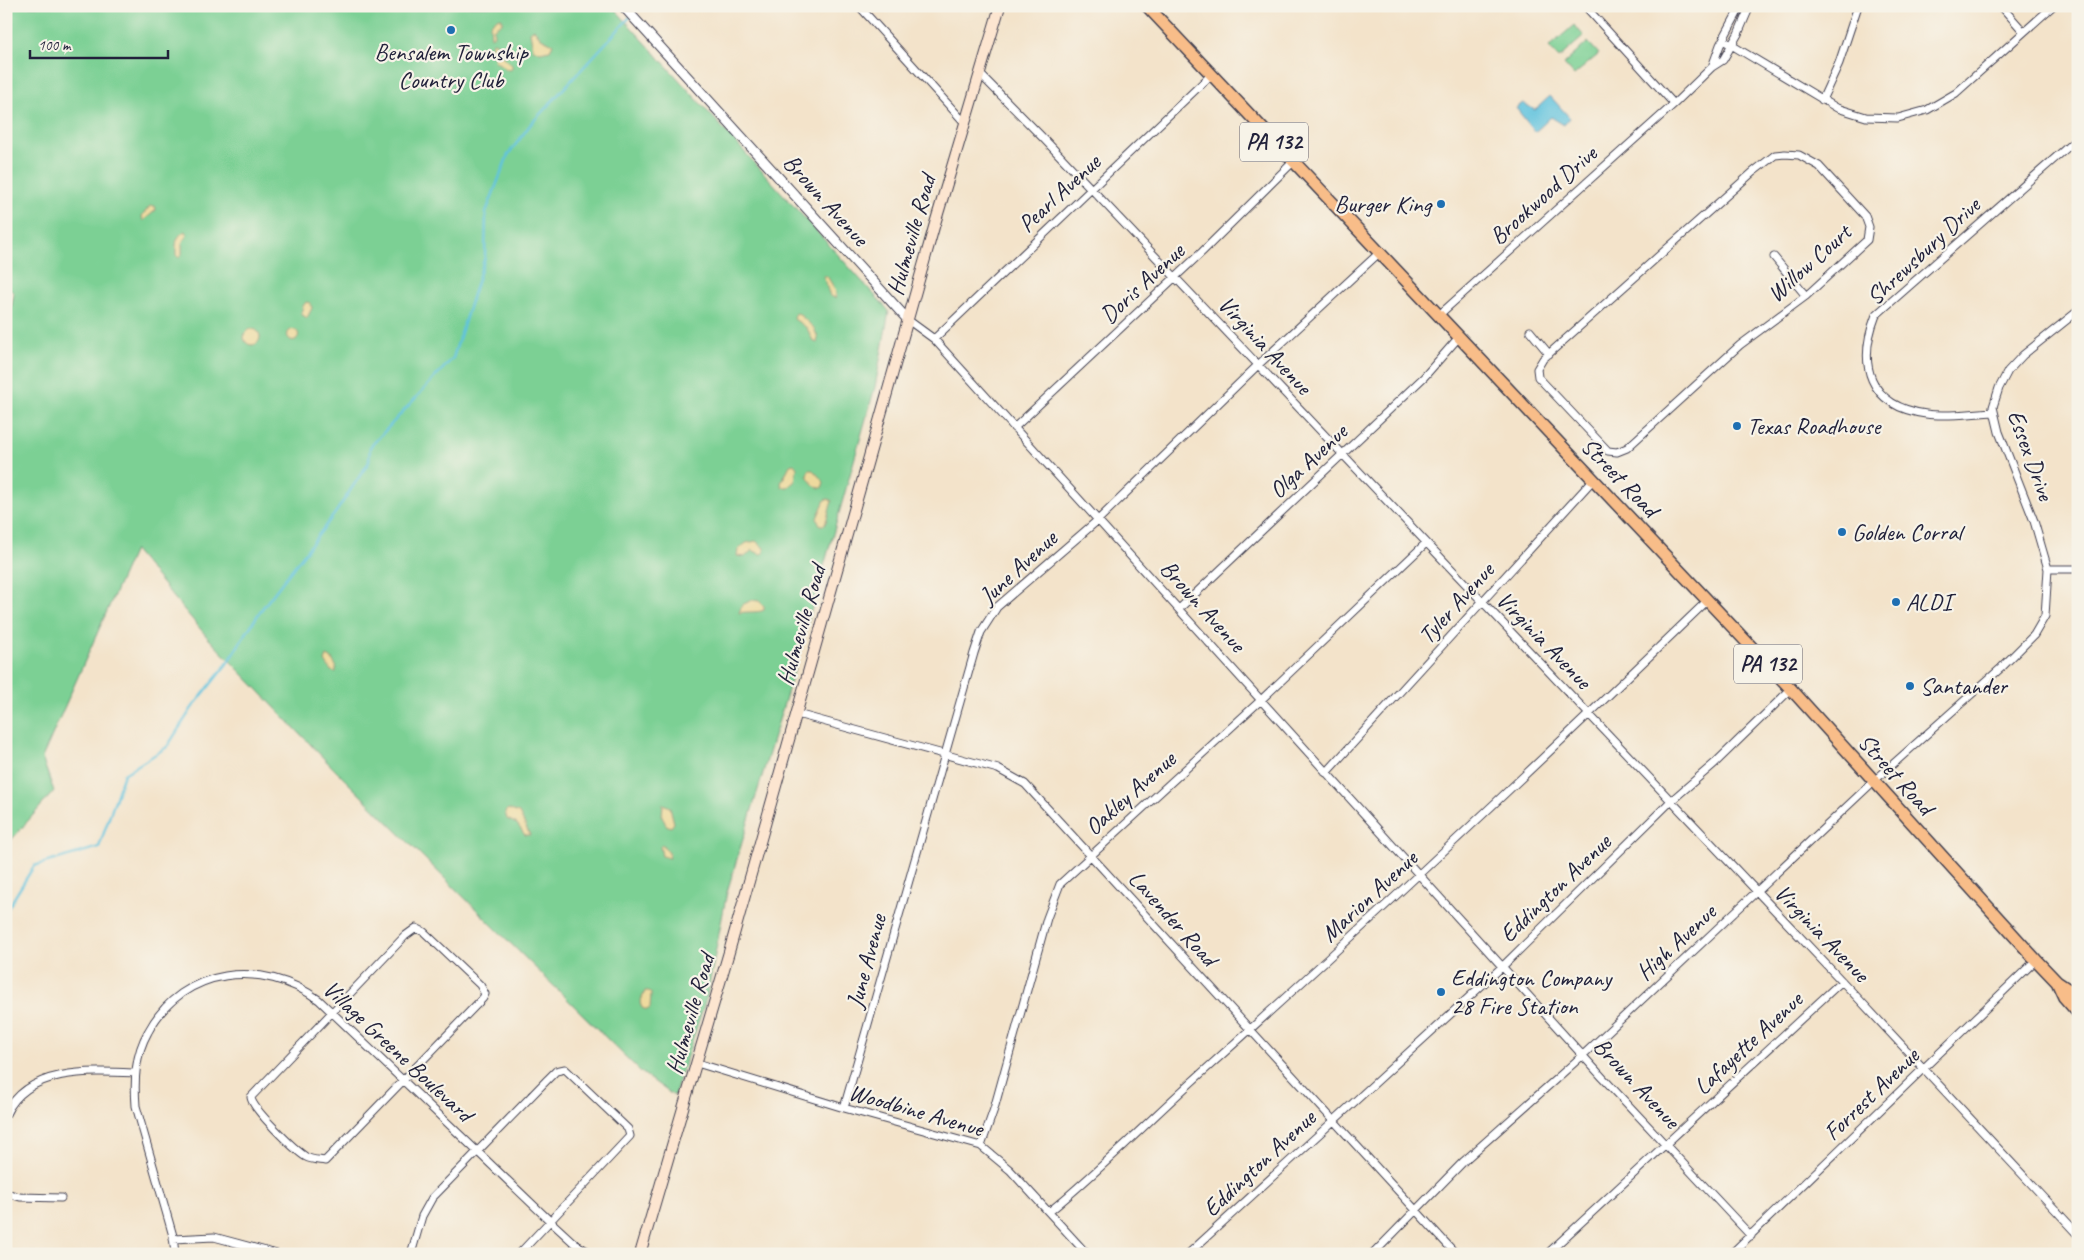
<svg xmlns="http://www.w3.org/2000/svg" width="2084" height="1260" font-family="Caveat,sans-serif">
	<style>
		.green { fill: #7bd094; stroke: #4e7968 }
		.sand { fill: #eeda9e; stroke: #887e6c }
		.water { fill: #60c3de; stroke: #41728c }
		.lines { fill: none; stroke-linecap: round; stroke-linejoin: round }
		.stream { stroke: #60c3de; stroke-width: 2.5 }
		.minor-casing { stroke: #413f50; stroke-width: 9 }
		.tertiary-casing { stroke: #413f50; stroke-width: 11 }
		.secondary-casing { stroke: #413f50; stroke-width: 12 }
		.primary-casing { stroke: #413f50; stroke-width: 14 }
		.minor { stroke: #fff; stroke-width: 7 }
		.tertiary { stroke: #fff; stroke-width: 9 }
		.secondary { stroke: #fce5d0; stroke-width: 10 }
		.primary { stroke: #f8bd89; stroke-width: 11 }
		.poi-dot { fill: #1f6fb2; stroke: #f7f3e8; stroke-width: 2 }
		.labels { text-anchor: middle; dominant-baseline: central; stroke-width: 4.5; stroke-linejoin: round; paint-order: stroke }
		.shield { fill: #f7f3e8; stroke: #62616f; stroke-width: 1 }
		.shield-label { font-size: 22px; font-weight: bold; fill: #22223b }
		.poi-label { font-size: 24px; fill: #22223b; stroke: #f7f3e8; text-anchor: start }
		.street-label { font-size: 24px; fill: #22223b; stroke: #f7f3e8 }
	</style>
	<rect width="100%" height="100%" fill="#f7f3e8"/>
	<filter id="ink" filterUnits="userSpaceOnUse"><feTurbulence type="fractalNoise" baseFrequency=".02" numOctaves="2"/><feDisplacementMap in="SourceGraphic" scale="10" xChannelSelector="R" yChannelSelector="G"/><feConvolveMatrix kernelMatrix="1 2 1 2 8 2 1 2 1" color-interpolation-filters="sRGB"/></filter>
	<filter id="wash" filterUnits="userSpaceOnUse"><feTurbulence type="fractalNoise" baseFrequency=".0096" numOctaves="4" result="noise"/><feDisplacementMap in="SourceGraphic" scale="20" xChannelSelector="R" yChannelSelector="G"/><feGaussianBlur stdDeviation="1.12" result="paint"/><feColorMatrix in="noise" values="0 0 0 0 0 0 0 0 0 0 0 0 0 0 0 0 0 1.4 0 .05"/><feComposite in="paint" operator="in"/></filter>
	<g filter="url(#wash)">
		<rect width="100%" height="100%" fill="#f3e3ca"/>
		<path class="green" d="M6,6h606l277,305 -14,76 -79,277 -69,228 -20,104 -33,100 -33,-24 -306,-302 -127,-132 -74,-88 -92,208 12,33 -48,55v-523l4,-6 4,-24 -8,-7z
			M1574,25l10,11 -25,22 -10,-11z
			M1588,42l11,12 -25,21 -10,-11z"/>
		<path class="sand" d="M502,18v5l-9,6 1,6 -3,2 -1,-12 6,-6z
			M534,29l7,9 12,6 -3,6 -10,2 -7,-3 -3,-17z
			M493,42l3,1 7,14 9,8v4l-4,1 -13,-9 -4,-16z
			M150,206h5l1,4 -13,11 -1,-5z
			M185,231l2,4 -5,8v11l-3,4 -3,-3c0,-11 -1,-18 9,-24z
			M823,276h4l9,15v7l-6,-2z
			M306,302l4,1 2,5 -5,10 -6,-4 2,-8z
			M798,313l16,15 4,10 -1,5 -4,-2 -6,-13 -13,-9 1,-5z
			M244 337a8 8 0 1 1 16 0a8 8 0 1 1-16 0Z
			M287.5 335a5.5 5.5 0 1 1 11 0a5.5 5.5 0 1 1-11 0Z
			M794,464l3,4 -2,13 -7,6h-6l-1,-4 9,-18z
			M809,470h4l11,12 -2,6c-7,1 -12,-7 -15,-13z
			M828,499l4,2 -7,24h-5l-3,-7 8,-18z
			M756,541l8,7v5l-4,1 -8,-4 -7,7 -8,-1 1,-6 8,-7z
			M752,600l7,1 5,5v4c-5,3 -17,1 -25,3l3,-8z
			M327,656l4,2 5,8v6l-5,-1 -6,-10z
			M663,804l7,3 4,16 -3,4 -5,-2 -4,-9z
			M508,809l11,4 11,22h-5l-8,-11 -10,-5 -2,-7z
			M662,844l7,9v5l-7,-2 -2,-10z
			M645,991h4l2,2 -1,15 -3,2 -5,-2 -2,-5z"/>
		<path class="water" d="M1550,96l20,22 -6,7 -13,-8 -16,15 -19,-24 7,-5 12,7z"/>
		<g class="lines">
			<path class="stream" d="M633,13l6,-7
				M6,911l28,-45 65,-19 25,-73 43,-27 25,-39 34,-43 35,-55 75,-98 33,-50 1,-15 83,-89 32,-101 1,-45 22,-57 22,-30 100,-108"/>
		</g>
	</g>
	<g filter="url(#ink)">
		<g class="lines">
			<g class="minor-casing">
				<path id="minor" d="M859,6l106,117
					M1585,6l89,98
					M2001,6l23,26
					M1723,40l114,68 29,9 32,1 29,-8 29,-17 97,-87
					M1712,67l8,-22 21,-39
					M980,74l65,66 811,856 222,238
					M1822,100l17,-37 19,-57
					M1785,154l14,1 20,11 46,50 4,11 -2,13 -61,56 -66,49 -113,103 -10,4 -9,-1 -70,-74 -1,-8 6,-10 210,-187 22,-17z
					M1774,257l32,39
					M1439,315l235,-211 38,-37 11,-7 15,-26 12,-28
					M908,320l26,19 669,739 148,158
					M1530,331l19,23
					M934,339l277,-264
					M1994,412c-22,1 -47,5 -68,2 -58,-8 -69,-50 -50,-99l202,-177
					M1014,428l188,-176 91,-90
					M2048,569h30
					M1179,609l245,-232 35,-40
					M797,714l201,55 27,15 431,470
					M1326,773l267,-293
					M416,928l8,4 56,53 5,9 -2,4 -158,163c-6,-1 -14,-1 -19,-4 -11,-7 -55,-49 -55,-60l154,-161z
					M697,1063l147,45 137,38 29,24 77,84
					M844,1108l130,-455 7,-21 16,-25 101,-87 160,-155 120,-111
					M6,1114c22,-47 86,-43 129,-41
					M981,1146l13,-37 53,-191 13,-34 201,-184 165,-157
					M6,1193l14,4 41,1
					M1049,1212c55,-45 104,-96 157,-143 171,-153 337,-310 502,-469
					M173,1239l41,-2 63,17
					M175,1254l-2,-18 -37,-130c-2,-26 -1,-51 12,-74 35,-66 115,-73 171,-32l231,221 25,23 17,10
					M411,1254l11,-38 10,-18 114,-117 10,-10 9,-2 63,60 2,7 -111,118
					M1188,1254l315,-288 168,-165 44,-38 76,-74
					M1373,1254l91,-93 119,-106 291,-274 127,-113 33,-33 11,-19 3,-47 -14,-48 -35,-89 -6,-25 6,-19 9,-17 15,-16 55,-44
					M1547,1254l295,-273
					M1731,1254l305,-294"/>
			</g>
			<g class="tertiary-casing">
				<path id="tertiary" d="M623,6l285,314"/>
			</g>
			<g class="secondary-casing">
				<path id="secondary" d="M640,1254l89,-302 205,-725 66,-221"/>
			</g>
			<g class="primary-casing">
				<path id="primary" d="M1147,6l644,683 245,271 21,22 21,14
					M2058,984l6,13 14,16"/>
			</g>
			<use href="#minor" class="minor"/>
			<use href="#tertiary" class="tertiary"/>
			<use href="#secondary" class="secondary"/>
			<use href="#primary" class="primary"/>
		</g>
	</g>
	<g class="poi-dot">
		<circle cx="451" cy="30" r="5"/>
		<circle cx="1441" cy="204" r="5"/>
		<circle cx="1737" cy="426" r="5"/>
		<circle cx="1842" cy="532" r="5"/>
		<circle cx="1896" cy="602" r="5"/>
		<circle cx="1910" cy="686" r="5"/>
		<circle cx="1441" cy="992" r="5"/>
	</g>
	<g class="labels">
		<g class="shield">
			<rect x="1240" y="122.5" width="68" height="39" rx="4"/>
			<rect x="1734" y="644.5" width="68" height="39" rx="4"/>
		</g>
		<g class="shield-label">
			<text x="1274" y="142">PA 132</text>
			<text x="1768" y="664">PA 132</text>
		</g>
		<g class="poi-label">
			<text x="451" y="52" text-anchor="middle">Bensalem Township<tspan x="451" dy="28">Country Club</tspan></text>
			<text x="1431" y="204" text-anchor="end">Burger King</text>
			<text x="1747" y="426">Texas Roadhouse</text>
			<text x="1852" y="532">Golden Corral</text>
			<text x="1906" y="602">ALDI</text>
			<text x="1920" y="686">Santander</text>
			<text x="1451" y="978">Eddington Company<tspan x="1451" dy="28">28 Fire Station</tspan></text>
		</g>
		<g class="street-label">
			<text transform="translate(1059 193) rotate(-43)">Pearl Avenue</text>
			<text transform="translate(1543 195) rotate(-42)">Brookwood Drive</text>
			<text transform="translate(826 200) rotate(48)">Brown Avenue</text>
			<text transform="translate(911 235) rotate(-74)">Hulmeville Road</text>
			<text transform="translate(1923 251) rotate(-43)">Shrewsbury Drive</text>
			<text transform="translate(1809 263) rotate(-42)">Willow Court</text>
			<text transform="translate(1142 283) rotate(-43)">Doris Avenue</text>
			<text transform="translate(1265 345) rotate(47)">Virginia Avenue</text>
			<text transform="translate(2031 455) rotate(70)">Essex Drive</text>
			<text transform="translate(1308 461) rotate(-43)">Olga Avenue</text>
			<text transform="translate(1620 477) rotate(46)">Street Road</text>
			<text transform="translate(1018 567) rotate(-43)">June Avenue</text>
			<text transform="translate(1456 603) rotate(-48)">Tyler Avenue</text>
			<text transform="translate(1203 606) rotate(48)">Brown Avenue</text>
			<text transform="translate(801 625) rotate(-74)">Hulmeville Road</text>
			<text transform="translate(1544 640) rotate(46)">Virginia Avenue</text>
			<text transform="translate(1896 774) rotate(48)">Street Road</text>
			<text transform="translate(1130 793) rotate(-42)">Oakley Avenue</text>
			<text transform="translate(1555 888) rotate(-44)">Eddington Avenue</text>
			<text transform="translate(1369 896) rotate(-43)">Marion Avenue</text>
			<text transform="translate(1173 918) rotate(48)">Lavender Road</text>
			<text transform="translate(1822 933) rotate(46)">Virginia Avenue</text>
			<text transform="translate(1676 942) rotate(-43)">High Avenue</text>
			<text transform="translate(866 961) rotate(-75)">June Avenue</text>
			<text transform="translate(690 1014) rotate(-74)">Hulmeville Road</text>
			<text transform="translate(1748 1043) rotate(-43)">Lafayette Avenue</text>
			<text transform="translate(398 1051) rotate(43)">Village Greene Boulevard</text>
			<text transform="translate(1637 1083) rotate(47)">Brown Avenue</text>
			<text transform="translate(1871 1094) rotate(-44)">Forrest Avenue</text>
			<text transform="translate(916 1110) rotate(16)">Woodbine Avenue</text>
			<text transform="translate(1259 1163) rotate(-43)">Eddington Avenue</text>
		</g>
	</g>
	<rect width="2084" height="1260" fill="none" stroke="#f7f3e8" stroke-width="25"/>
	<path d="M30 50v8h138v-8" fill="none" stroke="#22223b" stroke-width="2.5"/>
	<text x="38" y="50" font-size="15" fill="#22223b" stroke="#f7f3e8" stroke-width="4" paint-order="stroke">100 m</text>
</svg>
